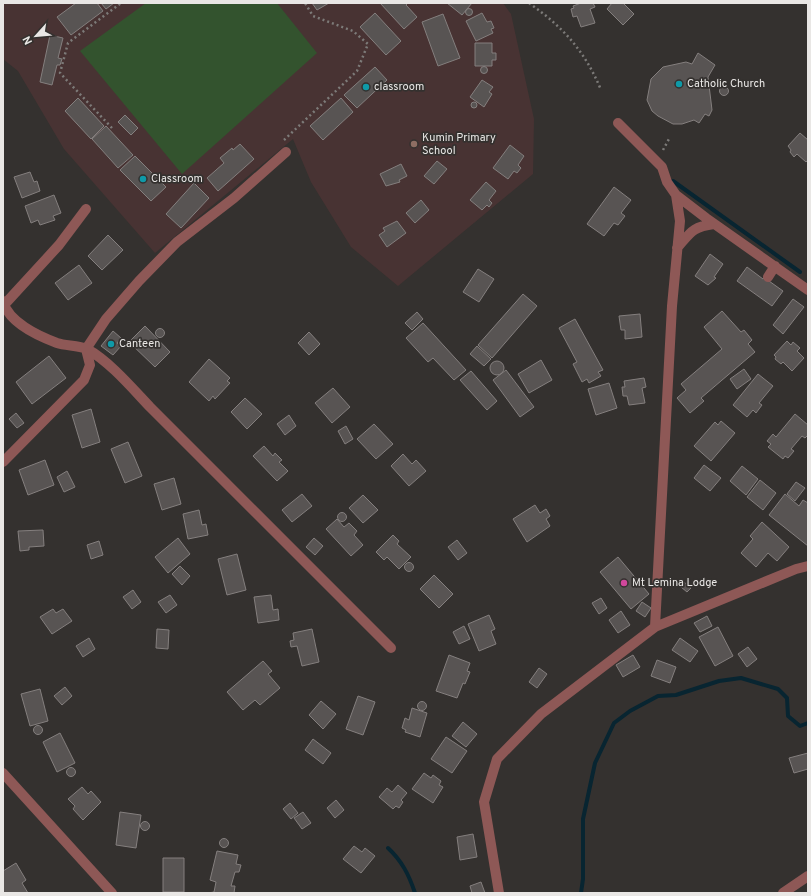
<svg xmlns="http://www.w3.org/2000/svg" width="811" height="896" font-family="Overpass,sans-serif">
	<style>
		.education { fill: #483333 }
		.green { fill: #33532e }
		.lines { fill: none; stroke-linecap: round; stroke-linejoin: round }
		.stream { stroke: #082531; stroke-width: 4 }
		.building { fill: #585453; stroke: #847f7e }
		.path { stroke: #7d7b79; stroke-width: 2.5; stroke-dasharray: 2 3; stroke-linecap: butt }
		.minor { stroke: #8e5856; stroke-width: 10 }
		.culture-dot { fill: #0f9aa8; stroke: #34312f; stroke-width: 1.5 }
		.education-dot { fill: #8d6e63; stroke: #34312f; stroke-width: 1.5 }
		.hotel-dot { fill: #d1479c; stroke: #34312f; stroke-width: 1.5 }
		.labels { text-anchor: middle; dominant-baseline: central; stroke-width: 3.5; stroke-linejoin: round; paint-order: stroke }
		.poi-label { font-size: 11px; fill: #e9e7e5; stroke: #34312f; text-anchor: start }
	</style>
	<rect width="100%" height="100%" fill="#34312f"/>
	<path class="education" d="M3,3h500l8,11 23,105 -1,55 -135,112 -47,-39 -40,-65 -18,-43 -138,114 -91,-104 -46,-78 -15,-12z"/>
	<path class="green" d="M146,3h131l40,50 -135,121 -102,-123z"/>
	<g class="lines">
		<path class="stream" d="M673,181l127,91
			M388,848c14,13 21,27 27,45
			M581,893l2,-14v-60l12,-56 19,-40 16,-12 28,-15 18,-1 43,-14 22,-3 37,11 9,9 1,18 12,10 8,-3"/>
	</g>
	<path class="building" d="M76,3h21l6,8 -32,24 -14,-18z
		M101,3h13l-8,6z
		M312,3h17l-12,7z
		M380,3h28l-2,2 11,12 -13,12z
		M447,3h25l-10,12z
		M581,3h12l2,4 -5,2 5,14 -14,4 -4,-11 -4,1 -2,-8 3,-1 -1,-2z
		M612,3h11l11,11 -11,11 -16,-16z
		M465.5 12a3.5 3.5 0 1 1 7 0a3.5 3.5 0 1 1-7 0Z
		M375,13l26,28 -15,14 -26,-28z
		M482,13l5,9 4,-1 3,7 -3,1 2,4 -17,8 -10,-20z
		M443,14l17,44 -22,8 -16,-44z
		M50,35l13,3 -5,20 4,1 -2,6h-3l-5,20 -12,-3z
		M475,43h17v10h4v7h-4v6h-17z
		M698,53l17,12 -7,12 4,33 -3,6 -4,-2 -6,9 -5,-3 -12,4h-9l-15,-8 -6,-5 -5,-11 4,-21 12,-12 23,-5 6,2z
		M480.5 70a3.5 3.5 0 1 1 7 0a3.5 3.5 0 1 1-7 0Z
		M375,67l12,13 -30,28 -13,-13z
		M482,80l11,7 -4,5 3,2 -8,13 -14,-10z
		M719.5 91a4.5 4.5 0 1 1 9 0a4.5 4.5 0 1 1-9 0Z
		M78,98l26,28 -13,13 -26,-28z
		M341,98l12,14 -30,28 -13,-14z
		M471 105a3 3 0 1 1 6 0a3 3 0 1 1-6 0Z
		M125,115l13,13 -7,7 -13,-13z
		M106,126l27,29 -15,13 -26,-29z
		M800,133l8,7v20l-2,2 -9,-8 -3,3 -4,-5 1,-2 -3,-4z
		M240,144l14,15 -36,32 -11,-13 17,-15 -4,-5 12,-10 1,2z
		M510,145l14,11 -6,9 3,3 -4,5 -3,-2 -6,8 -15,-11z
		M135,156l31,31 -15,14 -31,-31z
		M437,161l10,8 -13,15 -10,-8z
		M401,164l6,12 -8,4 1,2 -14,4 -6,-12z
		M30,172l4,10 3,-1 3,10 -18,7 -8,-21z
		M486,182l10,9 -7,9 3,3 -3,4 -2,-2 -5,5 -12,-10z
		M194,183l15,15 -28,30 -15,-14z
		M614,187l17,13 -10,13 4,3 -7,9 -4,-2 -10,13 -17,-12z
		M54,195l7,18 -8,3 2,4 -15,5 -2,-5 -7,3 -6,-17z
		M421,200l8,10 -14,13 -9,-10z
		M397,221l9,12 -19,14 -8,-12 6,-4 -2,-3z
		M108,235l15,15 -21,20 -14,-14z
		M710,254l13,10 -9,13 2,1 -8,7 -13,-9z
		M79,265l13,18 -24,17 -13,-17z
		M747,267l16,12 2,-4 4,6 14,10 -11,15 -35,-25z
		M478,269l16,10 -15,23 -16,-10z
		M523,294l14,12 -45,52 -14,-13z
		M793,299l11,8 -21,27 -10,-9z
		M722,311l19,21 3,-2 8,10 -4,4 7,8 -54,46 3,3 -14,12 -13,-15 9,-8 -5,-6 41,-35 -18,-22z
		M417,312l6,7 -11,11 -7,-7z
		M640,314l2,23 -17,2v-9h-4l-2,-14z
		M575,319l28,51 -5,2 3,4 -12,7 -2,-4 -5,3 -9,-18 4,-2 -18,-34z
		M423,323l43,47 -12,10 -21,-22 -5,4 -22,-24z
		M145,326l25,26 -15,15 -26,-25z
		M155.5 333a4.5 4.5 0 1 1 9 0a4.5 4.5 0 1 1-9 0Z
		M113,331l8,7 -4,5 4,3 -8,9 -12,-9z
		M309,332l11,12 -11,11 -11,-12z
		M787,341l4,4 2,-3 7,6 -3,3 7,7 -12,13 -9,-9 -2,2 -6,-5 1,-2 -2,-2z
		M477,346l14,13 -7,7 -14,-12z
		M49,356l17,22 -34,26 -16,-22z
		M209,359l21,19 -3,3 3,2 -15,16 -2,-3 -4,5 -20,-19z
		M541,360l11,20 -23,13 -11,-19z
		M490 368a7 7 0 1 1 14 0a7 7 0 1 1-14 0Z
		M744,369l7,10 -14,10 -7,-10z
		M506,370l28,37 -14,10 -27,-37z
		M471,371l26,30 -10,9 -27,-30z
		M758,374l15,12 -14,17 3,2 -6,8 -3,-3 -6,7 -14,-12z
		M644,378l2,9 -4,1 3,15 -16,2 -2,-9h-4l-1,-9h3l-1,-6z
		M609,383l8,25 -21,7 -8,-26z
		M333,388l17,19 -18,16 -17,-20z
		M245,398l17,16 -15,15 -16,-17z
		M91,409l9,33 -18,6 -10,-33z
		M16,413l8,10 -7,5 -8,-9z
		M795,414l13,11v10l-3,3 -3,-2 -11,13 3,2 -6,7 -3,-2 -2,3 -15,-12 3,-3 -4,-3 6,-7 3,3z
		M289,415l7,11 -11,9 -8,-11z
		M721,421l14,12 -24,28 -17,-15 21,-24 3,3z
		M374,424l19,20 -17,15 -19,-20z
		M346,426l7,13 -8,5 -7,-13z
		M128,442l14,34 -17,7 -14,-34z
		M264,446l9,10 2,-3 7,7 -3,2 9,9 -11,10 -24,-25z
		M403,454l9,10 4,-4 10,11 -17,15 -18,-20z
		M45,460l9,25 -26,10 -9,-25z
		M704,465l17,13 -11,13 -16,-13z
		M742,466l16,13 -12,16 -16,-14z
		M67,471l8,16 -11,5 -7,-15z
		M174,478l7,26 -19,6 -8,-26z
		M760,480l16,13 -13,17 -16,-13z
		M796,482l9,6 -10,13 -8,-7z
		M302,494l10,12 -20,16 -10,-12z
		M785,494l14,12 4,-6 5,3v43l-39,-31z
		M363,495l15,15 -15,13 -14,-15z
		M535,505l5,8 6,-4 4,7 -4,3 4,7 -23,16 -14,-23z
		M199,510l3,15 4,-1 2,11 -20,4 -5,-25z
		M337.5 517a4.5 4.5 0 1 1 9 0a4.5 4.5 0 1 1-9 0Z
		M337,519l7,8 5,-4 8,8 -3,4 9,10 -12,11 -25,-27z
		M762,522l27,25 -12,14 -9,-8 -12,14 -15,-14 12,-14 -3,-3z
		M43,530l1,16 -15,1v3l-9,1 -2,-20z
		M393,535l6,6 -2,3 14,13 -12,12 -12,-12 -3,3 -8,-8z
		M178,538l12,16 -22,19 -13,-16z
		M314,538l9,8 -8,9 -9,-8z
		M457,540l10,13 -9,7 -10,-13z
		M99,541l4,14 -12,4 -4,-14z
		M237,554l9,36 -19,5 -9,-36z
		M618,557l31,37 -18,15 -31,-37z
		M404.5 567a4.5 4.5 0 1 1 9 0a4.5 4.5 0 1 1-9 0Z
		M180,566l10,10 -8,9 -10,-11z
		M434,575l19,19 -14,14 -19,-19z
		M684,582l7,6 -4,4 -6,-5z
		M133,590l8,12 -9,7 -9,-12z
		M170,595l7,10 -11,8 -8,-11z
		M271,595l2,15 5,-1 1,11 -21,3 -4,-26z
		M601,598l6,10 -8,6 -7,-11z
		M642,602l9,6 -6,9 -9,-6z
		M53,609l3,4 7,-4 9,12 -20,13 -12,-17z
		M621,611l9,14 -12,8 -9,-13z
		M489,615l6,14 -4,2 5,13 -17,7 -11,-27z
		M707,616l5,10 -12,6 -6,-9z
		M464,626l6,13 -11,5 -6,-12z
		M718,627l15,29 -18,10 -16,-29z
		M157,629l12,1 -1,19 -12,-1z
		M312,629l7,33 -17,4 -5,-20 -6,1 -1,-6 4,-1 -1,-7z
		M89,638l6,11 -12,8 -7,-11z
		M680,638l18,13 -8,11 -18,-12z
		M748,647l9,12 -10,8 -9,-13z
		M449,655l21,8 -3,8 3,1 -5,12 -2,-1 -6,15 -21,-7z
		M633,655l7,12 -17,10 -7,-12z
		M657,660l19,7 -6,16 -19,-7z
		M263,661l9,10 -4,3 12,14 -20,17 -5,-5 -12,10 -16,-18z
		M539,668l8,6 -10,14 -8,-6z
		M65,687l7,9 -10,9 -8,-9z
		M40,689l8,32 -18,5 -9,-32z
		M358,696l17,6 -12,33 -17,-6z
		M321,701l15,13 -13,15 -14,-14z
		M417.5 706a4.5 4.5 0 1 1 9 0a4.5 4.5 0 1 1-9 0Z
		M412,708l15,5 -7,24 -15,-5 1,-2 -4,-2 3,-10 4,2z
		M463,722l14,12 -11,13 -14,-11z
		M33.5 730a4.5 4.5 0 1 1 9 0a4.5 4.5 0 1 1-9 0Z
		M60,733l15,30 -18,9 -14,-30z
		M446,737l21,14 -15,22 -21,-14z
		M313,739l18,14 -8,11 -18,-14z
		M808,753v16l-14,4 -5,-15z
		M66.5 772a4.5 4.5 0 1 1 9 0a4.5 4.5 0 1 1-9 0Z
		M424,773l7,5 2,-3 8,6 -2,4 4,2 -10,16 -21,-14z
		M398,785l9,8 -6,7 2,2 -4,6 -3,-2 -3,3 -14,-12 8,-9 5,4z
		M82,787l6,7 3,-3 10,11 -18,18 -10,-11 2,-3 -7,-7z
		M336,800l8,10 -9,8 -8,-10z
		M290,803l8,10 -7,6 -8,-10z
		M120,812l21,3 -5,33 -20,-3z
		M303,812l8,11 -9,6 -8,-11z
		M140.5 826a4.5 4.5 0 1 1 9 0a4.5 4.5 0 1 1-9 0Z
		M473,834l4,23 -17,3 -3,-23z
		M219.5 843a4.5 4.5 0 1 1 9 0a4.5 4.5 0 1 1-9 0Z
		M354,846l8,6 3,-4 10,8 -14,17 -18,-14z
		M217,851l21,4 -2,9 5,1 -2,7h-4l-4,14h4l-1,7h-26l6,-1 2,-10 -6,-2z
		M163,858h21v34h-21z
		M16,863l10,17 -4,3 6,10h-25v-22z
		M481,882l4,11h-13l-2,-7z"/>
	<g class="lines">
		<path class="path" d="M529,3c34,24 56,48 72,87
			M112,128l-52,-55 8,-30 53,-40
			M284,140l73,-69 11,-27 -15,-13 -40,-15 -8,-13
			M663,150l6,-11"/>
		<path class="minor" d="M618,123l44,44 5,15 9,13 30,23 102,72
			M677,248c14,-16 15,-21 37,-24
			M768,277l7,-11
			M3,301c5,21 35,35 54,42 9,3 21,2 30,6 22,12 45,39 63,58l241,241
			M4,305l55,-60 27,-36
			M3,462l81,-82 6,-15 -4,-16 20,-30 33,-38 38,-39 57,-44 52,-46
			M655,627l17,-321 8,-85 -4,-26
			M3,773l109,120
			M499,893l-15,-91 13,-43 44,-45 114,-87 141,-58 12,-3
			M783,893l25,-17"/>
	</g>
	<g class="culture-dot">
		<circle cx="679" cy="84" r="4"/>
		<circle cx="366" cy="87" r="4"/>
		<circle cx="143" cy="179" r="4"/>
		<circle cx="111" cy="344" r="4"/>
	</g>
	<circle class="education-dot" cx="414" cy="144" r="4"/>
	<circle class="hotel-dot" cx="624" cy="583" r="4"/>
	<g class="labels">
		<g class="poi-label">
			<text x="687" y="84">Catholic Church</text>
			<text x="374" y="87">classroom</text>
			<text x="422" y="138">Kumin Primary<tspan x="422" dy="13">School</tspan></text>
			<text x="151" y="179">Classroom</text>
			<text x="119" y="344">Canteen</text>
			<text x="632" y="583">Mt Lemina Lodge</text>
		</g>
	</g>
	<rect width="811" height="896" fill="none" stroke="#e9e7e5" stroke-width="8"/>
	<g transform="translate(36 36) rotate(243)" stroke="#34312f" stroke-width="3" paint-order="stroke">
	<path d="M0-3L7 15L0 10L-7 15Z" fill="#e9e7e5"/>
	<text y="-6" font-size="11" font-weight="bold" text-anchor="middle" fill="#e9e7e5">N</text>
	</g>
</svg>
